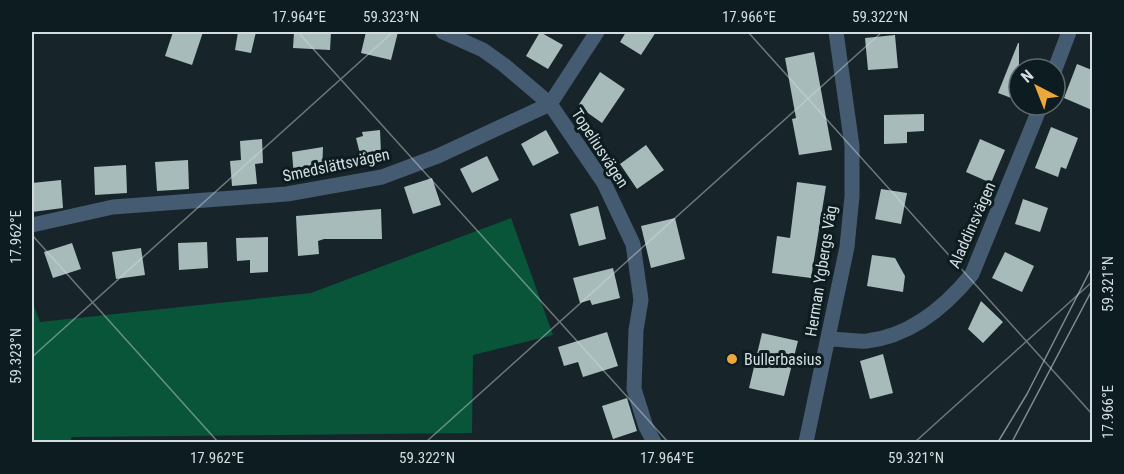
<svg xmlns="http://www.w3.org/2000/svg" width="1124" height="474" font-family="'Roboto Condensed',sans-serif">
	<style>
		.forest { fill: #09553a }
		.building { fill: #a7bbba }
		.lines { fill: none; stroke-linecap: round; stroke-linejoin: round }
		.minor { stroke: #455b72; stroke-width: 15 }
		.tram { stroke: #808c8f; stroke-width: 1.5 }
		.ticks { fill: none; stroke: #d4dee1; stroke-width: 1.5; stroke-opacity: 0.45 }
		.poi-dot { fill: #eda83c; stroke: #0d1c20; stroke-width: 2 }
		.labels { text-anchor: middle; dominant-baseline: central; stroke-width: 6; stroke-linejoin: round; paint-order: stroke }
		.street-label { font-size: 16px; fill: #d4dee1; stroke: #0d1c20 }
		.poi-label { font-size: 16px; fill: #d4dee1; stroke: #0d1c20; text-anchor: start }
		.neatline { fill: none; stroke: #d4dee1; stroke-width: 2 }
		.ticks-label { font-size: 15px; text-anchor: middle; fill: #d4dee1 }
	</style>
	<rect width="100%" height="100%" fill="#17252a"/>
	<path class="forest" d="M511,218l42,117 -80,20 -1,78 -400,4 -2,5h-38v-141l8,21 271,-29z"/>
	<path class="building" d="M173,32h30l-11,33 -27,-9z
		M238,32h18l-5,21 -16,-3z
		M294,32h37l-1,18 -37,-2z
		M366,32h32l-7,28 -30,-7z
		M540,32l23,13 -15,24 -22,-13z
		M626,32h30l-15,23 -21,-13z
		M895,35l3,33 -30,2 -3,-32z
		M1018,43h1v58l-21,-8z
		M814,52l18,98 -33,5 -7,-36 4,-1 -11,-60z
		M1077,64l15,6v40l-28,-12z
		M600,72l25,17 -23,34 -24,-17z
		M924,114v17l-17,1v11l-23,1v-29z
		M1051,127l27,11 -12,31 -5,-2 -3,10 -23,-9z
		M380,130l1,23 -20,5 -5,-20 7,-2 -1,-4z
		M546,130l13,23 -26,13 -12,-22z
		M262,139l1,24 -8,1 2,20 -25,2 -2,-25 11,-1 -1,-19z
		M980,139l25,11 -14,33 -25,-11z
		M646,145l18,25 -27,19 -17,-25z
		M323,147l-1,26 -28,5 -2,-26z
		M487,156l12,24 -27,13 -12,-24z
		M188,160l1,29 -32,2 -2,-29z
		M126,165l1,28 -32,2 -1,-28z
		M432,178l9,27 -28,9 -9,-27z
		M61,180l2,28 -31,4v-29z
		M797,182l29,4 -15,92 -39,-5 5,-37 13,2z
		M881,189l26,4 -6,31 -26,-5z
		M1023,199l25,9 -8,24 -25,-8z
		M598,206l8,33 -27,7 -9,-32z
		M381,209l1,30h-58l-6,2 1,13 -21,2 -2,-40z
		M675,218l10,41 -34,9 -10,-42z
		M268,237v35l-18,1v-13l-13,1 -1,-23z
		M207,242l1,26 -29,2 -1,-27z
		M72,243l9,26 -28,9 -9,-26z
		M141,248l4,27 -29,4 -4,-27z
		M1005,252l29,14 -12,26 -30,-14z
		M872,255l23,3 10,18 -2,16 -36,-6z
		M613,268l7,30 -28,7 -2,-5 -10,3 -7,-25z
		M981,301l22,21 -20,21 -15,-14z
		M607,332l11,34 -35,11 -5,-15 -14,4 -6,-19z
		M762,333l36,8 -14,55 -35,-8z
		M883,354l10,39 -23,6 -10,-38z
		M627,398l10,33 -24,8 -11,-33z"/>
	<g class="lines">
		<path class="minor" d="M443,32l40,18 21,15 46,39 54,79 29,61 8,56 -5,30 -2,59 12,38 8,15
			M1055,69l14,-37
			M32,225l81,-18 174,-13 95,-17 56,-21 112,-52 47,-72
			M829,339c12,0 26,3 38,2 43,-5 79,-35 105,-67l69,-169
			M806,442l41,-195 5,-51v-50l-16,-114"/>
		<path class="tram" d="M998,442l29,-48 65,-127
			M1012,442l80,-152"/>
	</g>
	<path class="ticks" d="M298,32l370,410M748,32l344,382M32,235l186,207M32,357l361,-325M426,442l456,-410M915,442l177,-160"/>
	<circle class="poi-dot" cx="732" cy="359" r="6"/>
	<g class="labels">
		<g class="street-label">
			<text transform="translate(600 148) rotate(57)">Topeliusvägen</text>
			<text transform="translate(336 165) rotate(-12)">Smedslättsvägen</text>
			<text transform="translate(972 225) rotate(-66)">Aladdinsvägen</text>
			<text transform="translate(821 271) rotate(-81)">Herman Ygbergs Väg</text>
		</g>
		<g class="poi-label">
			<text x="744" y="359">Bullerbasius</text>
		</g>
	</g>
	<rect width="1124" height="474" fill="none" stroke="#0d1c20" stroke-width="66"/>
	<g transform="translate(1037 87) rotate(318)"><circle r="28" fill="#0d1c20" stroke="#5d6a6d" stroke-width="1.5"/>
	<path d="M0-4.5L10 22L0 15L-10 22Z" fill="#eda83c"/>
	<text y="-9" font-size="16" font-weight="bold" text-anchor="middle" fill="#d4dee1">N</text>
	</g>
	<rect x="33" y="33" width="1058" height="408" class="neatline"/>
	<g class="ticks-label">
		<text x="299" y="22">17.964°E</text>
		<text x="391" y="22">59.323°N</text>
		<text x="749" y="22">17.966°E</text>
		<text x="880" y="22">59.322°N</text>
		<text transform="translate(16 237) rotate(-90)" y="5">17.962°E</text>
		<text transform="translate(1108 284) rotate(-90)" y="5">59.321°N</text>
		<text transform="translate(16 356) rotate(-90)" y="5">59.323°N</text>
		<text transform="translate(1108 412) rotate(-90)" y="5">17.966°E</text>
		<text x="217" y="463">17.962°E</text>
		<text x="427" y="463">59.322°N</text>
		<text x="667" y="463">17.964°E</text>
		<text x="916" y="463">59.321°N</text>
	</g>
</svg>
